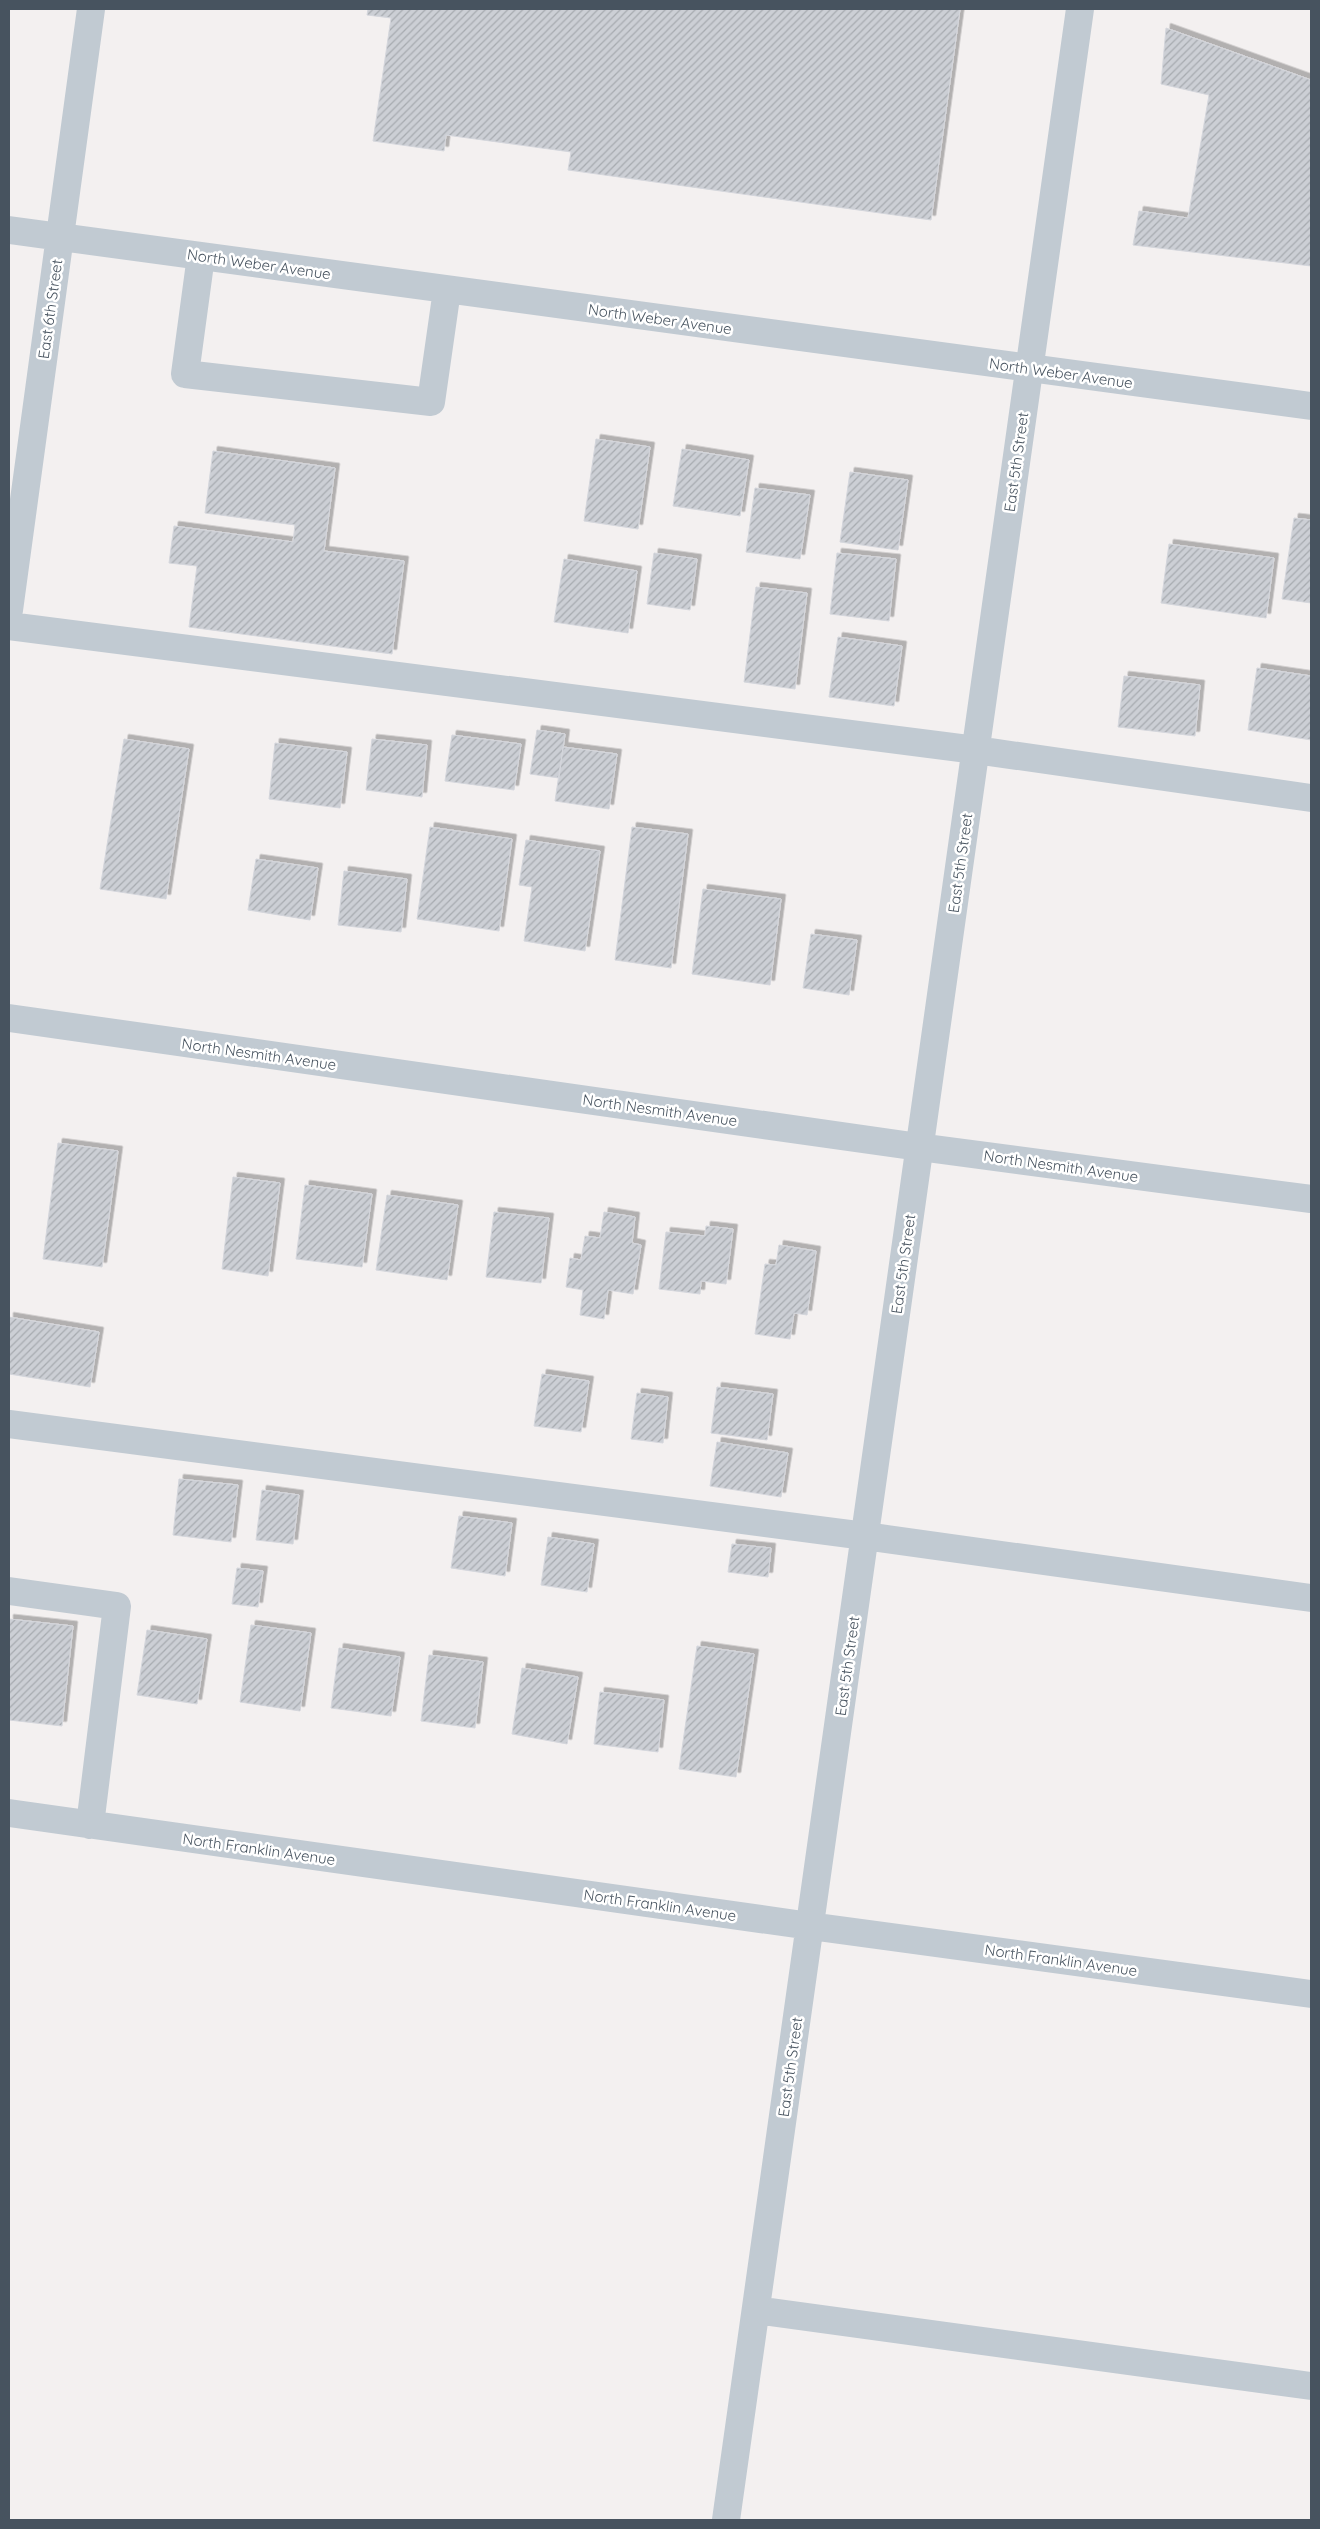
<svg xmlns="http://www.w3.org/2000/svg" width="1320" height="2529" font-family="Quicksand,sans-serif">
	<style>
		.building { fill: url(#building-hatch); stroke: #d4d6dc; filter: url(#shadow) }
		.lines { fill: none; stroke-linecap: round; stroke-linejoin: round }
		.minor { stroke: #c1cad2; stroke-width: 28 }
		.labels { text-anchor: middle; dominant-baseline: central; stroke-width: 5; stroke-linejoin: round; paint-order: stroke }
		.street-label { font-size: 15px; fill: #47535f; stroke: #fff }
	</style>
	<defs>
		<pattern id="building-hatch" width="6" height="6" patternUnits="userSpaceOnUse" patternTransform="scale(1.25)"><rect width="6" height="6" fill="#cccfd5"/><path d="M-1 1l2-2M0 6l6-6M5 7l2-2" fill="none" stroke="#a7abb0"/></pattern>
		<filter id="shadow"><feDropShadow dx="4.5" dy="-4.5" stdDeviation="0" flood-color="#0004"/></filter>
	</defs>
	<rect width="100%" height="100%" fill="#f3f0f0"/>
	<path class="building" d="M368,9h592l-29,211 -363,-50 3,-18 -125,-17 -2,16 -71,-10 18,-123 -24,-3z
		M1166,28l145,52v186l-178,-21 6,-34 49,7 21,-123 -48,-11z
		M596,439l54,8 -12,82 -54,-8z
		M682,449l67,11 -9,56 -67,-10z
		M213,451l122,17 -11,83 80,10 -12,93 -203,-27 8,-61 -28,-3 5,-37 119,16 2,-17 -90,-12z
		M850,472l58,8 -10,70 -58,-8z
		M755,488l55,7 -10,64 -54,-7z
		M1294,518l17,2v83l-29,-4z
		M1169,544l105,14 -8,60 -105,-15z
		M654,553l43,6 -7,51 -43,-6z
		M837,553l59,6 -7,62 -59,-7z
		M564,559l73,12 -9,62 -74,-11z
		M756,587l51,6 -12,96 -51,-7z
		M838,637l64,9 -8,60 -65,-9z
		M1257,668l54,8v64l-63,-10z
		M1124,676l76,9 -5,51 -77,-9z
		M537,730l28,4 -6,44 -29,-4z
		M452,735l69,9 -7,46 -69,-9z
		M124,739l65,10 -23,150 -66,-10z
		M372,739l55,6 -5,52 -56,-7z
		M275,743l72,9 -7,56 -71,-9z
		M563,747l54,7 -8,55 -54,-8z
		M430,827l82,12 -13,92 -82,-12z
		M632,827l56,7 -17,134 -56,-8z
		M526,840l74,11 -15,100 -61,-10 8,-54 -13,-2z
		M256,859l62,9 -8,52 -62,-10z
		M344,871l63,8 -6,53 -63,-7z
		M703,889l78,10 -11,86 -78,-11z
		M811,934l46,6 -8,55 -46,-7z
		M58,1143l60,8 -16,116 -59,-8z
		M233,1177l47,6 -12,93 -46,-7z
		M305,1185l67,9 -10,73 -66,-8z
		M387,1195l71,10 -11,75 -71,-10z
		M494,1212l55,6 -8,65 -55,-6z
		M604,1212l31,5 -3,26 9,2 -8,49 -25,-4 -4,29 -24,-4 3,-25 -17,-3 4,-29 11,2 4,-24 15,2z
		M706,1226l27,3 -7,55 -25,-3 -1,13 -41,-5 7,-57 39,4z
		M779,1245l37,6 -9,64 -13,-2 -4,26 -35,-5 10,-70 11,1z
		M9,1317l90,15 -9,55 -81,-13z
		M542,1374l47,7 -8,51 -47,-6z
		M717,1387l56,7 -6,46 -56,-7z
		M637,1393l31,4 -5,46 -32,-4z
		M717,1442l71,11 -7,44 -71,-11z
		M179,1479l59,6 -7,57 -58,-7z
		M262,1490l37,5 -6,49 -37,-4z
		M459,1516l53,7 -7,53 -54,-8z
		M548,1537l46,7 -7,48 -46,-7z
		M732,1544l39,4 -3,29 -40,-5z
		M237,1568l26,3 -5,36 -26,-3z
		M9,1619l64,7 -11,100 -53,-6z
		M251,1625l60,8 -11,78 -60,-9z
		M147,1630l60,9 -10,65 -60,-9z
		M697,1646l57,8 -18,123 -57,-8z
		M339,1648l61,9 -9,59 -60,-8z
		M429,1655l54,7 -8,66 -54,-7z
		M522,1668l56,9 -11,67 -55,-10z
		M600,1692l64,8 -6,52 -64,-8z"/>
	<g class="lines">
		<path class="minor" d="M9,230l1302,176
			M201,256l-16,118 246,28 16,-112
			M9,610l82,-601
			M9,626l967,124 335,48
			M9,1018l910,129 392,52
			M9,1424l856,112 446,62
			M9,1591l108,15 -27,219
			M9,1813l801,113 501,68
			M756,2310l555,76
			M726,2520l354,-2511"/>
	</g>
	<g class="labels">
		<g class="street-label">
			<text transform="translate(259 264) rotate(8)">North Weber Avenue</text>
			<text transform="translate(50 309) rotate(-82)">East 6th Street</text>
			<text transform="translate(660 319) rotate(8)">North Weber Avenue</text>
			<text transform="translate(1061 373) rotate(8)">North Weber Avenue</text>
			<text transform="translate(1016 462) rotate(-82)">East 5th Street</text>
			<text transform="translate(960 863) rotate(-82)">East 5th Street</text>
			<text transform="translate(259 1054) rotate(8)">North Nesmith Avenue</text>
			<text transform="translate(660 1110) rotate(8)">North Nesmith Avenue</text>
			<text transform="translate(1061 1166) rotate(8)">North Nesmith Avenue</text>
			<text transform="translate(903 1264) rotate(-82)">East 5th Street</text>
			<text transform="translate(847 1666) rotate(-82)">East 5th Street</text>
			<text transform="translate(259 1849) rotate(8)">North Franklin Avenue</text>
			<text transform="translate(660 1905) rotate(8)">North Franklin Avenue</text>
			<text transform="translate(1061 1960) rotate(8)">North Franklin Avenue</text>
			<text transform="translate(790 2067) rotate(-82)">East 5th Street</text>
		</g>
	</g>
	<rect width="1320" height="2529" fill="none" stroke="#47535f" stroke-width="20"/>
</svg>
